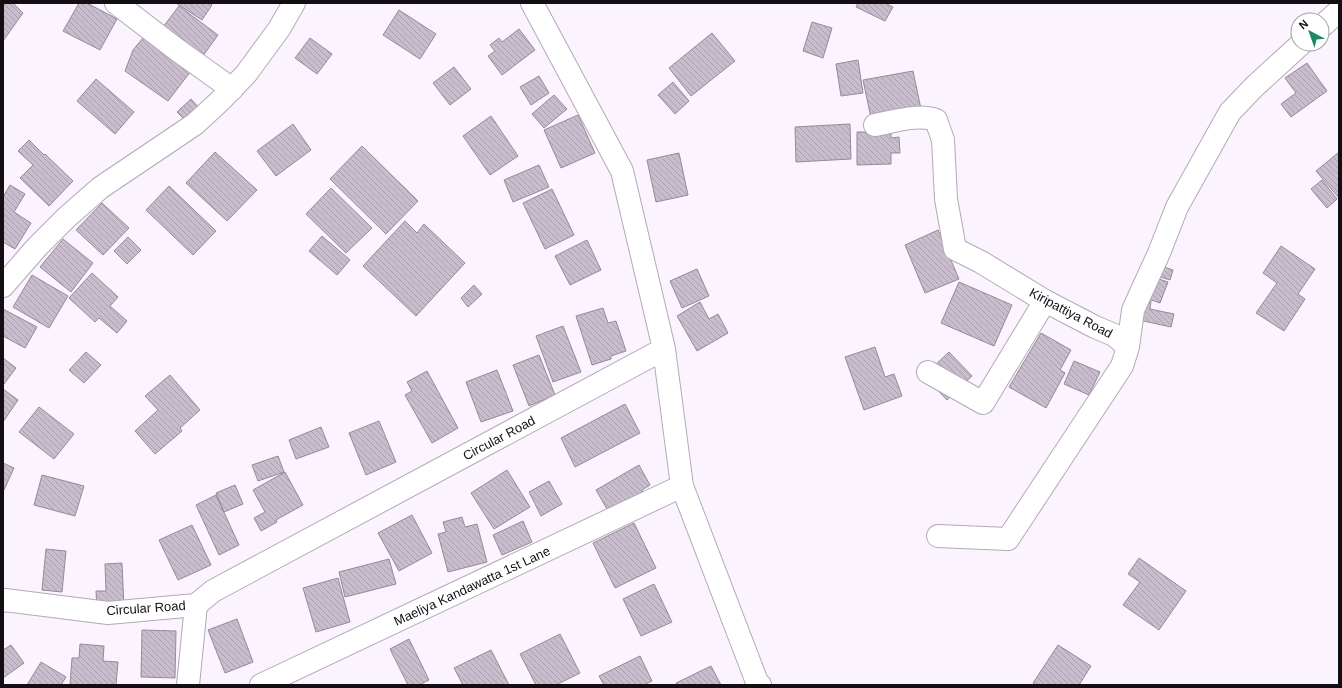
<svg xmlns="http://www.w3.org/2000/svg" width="1342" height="688" font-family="Helvetica,sans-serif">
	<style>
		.building { fill: url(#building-back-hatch); stroke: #958a99 }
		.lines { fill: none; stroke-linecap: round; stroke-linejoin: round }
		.minor-casing { stroke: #b4a8b9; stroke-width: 24 }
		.secondary-casing { stroke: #b4a8b9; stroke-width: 24 }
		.minor { stroke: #fff; stroke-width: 22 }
		.secondary { stroke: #fff; stroke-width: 22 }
		.labels { text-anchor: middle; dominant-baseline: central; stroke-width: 3.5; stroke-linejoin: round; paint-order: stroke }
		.street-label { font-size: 13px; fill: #120e13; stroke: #fff }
	</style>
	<defs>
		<pattern id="building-back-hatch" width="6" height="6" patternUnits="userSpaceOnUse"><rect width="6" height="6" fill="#c8bccd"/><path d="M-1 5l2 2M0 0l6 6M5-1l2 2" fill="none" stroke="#aba0af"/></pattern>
	</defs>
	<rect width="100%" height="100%" fill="#fbf3fe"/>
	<path class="building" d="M3,3h10l10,10 -20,28z
		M79,3h8l30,16 -17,31 -37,-19z
		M176,3h33l3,2 -10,15z
		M858,3h27l8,4 -8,14 -29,-14z
		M179,6l39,29 -18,25 -40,-29z
		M399,10l37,24 -16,25 -37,-24z
		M812,22l20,6 -9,30 -20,-7z
		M519,29l16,21 -33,25 -14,-19 7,-5 -5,-6 9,-7 3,4z
		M147,33l47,34 -26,34 -43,-30 8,-21z
		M712,33l23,28 -44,35 -22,-28z
		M310,38l22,16 -15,20 -22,-16z
		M858,60l5,33 -22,3 -5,-32z
		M1307,63l20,28 -36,26 -10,-13 15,-11 -11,-15z
		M454,67l17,22 -21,16 -17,-22z
		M913,71l8,38 -50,9 -8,-38z
		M539,76l10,17 -18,12 -11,-18z
		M96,79l38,33 -19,22 -38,-33z
		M673,82l16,19 -14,13 -17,-19z
		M554,95l13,14 -23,19 -12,-14z
		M191,99l11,12 -13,13 -12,-12z
		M578,115l17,38 -34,15 -17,-38z
		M491,116l27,40 -28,19 -27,-39z
		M293,124l18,26 -35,26 -19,-25z
		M850,124l1,35 -55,3 -1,-35z
		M857,132h34v6l8,-1 1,16h-9v11l-34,1z
		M29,140l15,15 1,-1 28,27 -24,25 -29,-28 13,-13 -15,-14z
		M362,146l56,55 -32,33 -56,-55z
		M215,152l42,38 -30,31 -41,-38z
		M1339,152v46l-23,-27z
		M679,153l9,42 -32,7 -9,-42z
		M539,165l10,22 -36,15 -9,-22z
		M1322,180l15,19 -10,9 -16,-19z
		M10,185l15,9 -11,18 17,11 -16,26 -12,-7v-45z
		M169,186l47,45 -23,24 -47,-45z
		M331,188l41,40 -26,25 -40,-39z
		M552,189l22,46 -29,14 -22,-46z
		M102,203l27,25 -26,27 -27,-25z
		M405,221l12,12 7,-9 41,39 -49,53 -53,-50z
		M938,230l21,49 -34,14 -20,-48z
		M322,236l28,24 -13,15 -28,-24z
		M128,237l13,13 -14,14 -13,-13z
		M63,239l30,24 -22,29 -31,-25z
		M587,240l14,30 -31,15 -15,-29z
		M1281,246l34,23 -17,25 7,5 -21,32 -28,-18 21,-30 -14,-10z
		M1158,265l15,5 -3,10 -16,-5z
		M697,269l12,27 -27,12 -12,-27z
		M92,273l26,24 -8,9 17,15 -10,12 -18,-15 -4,4 -26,-24z
		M32,275l36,21 -19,32 -36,-21z
		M1153,277l15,5 -8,21 -14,-5z
		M959,282l53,23 -18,41 -53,-23z
		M474,285l8,9 -14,13 -7,-9z
		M1142,299l9,2 -1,8 24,5 -3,13 -32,-7z
		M700,302l9,17 9,-5 10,19 -31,18 -20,-35z
		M603,308l5,15 8,-2 10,30 -15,5v3l-19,6 -16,-49z
		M3,309l34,18 -12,21 -22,-12z
		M563,326l18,46 -28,10 -17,-46z
		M1041,333l30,17 -11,20 5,3 -19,35 -37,-21z
		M875,347l10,30 9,-3 8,22 -38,14 -19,-53z
		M86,352l15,13 -17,18 -15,-13z
		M949,352l23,24 -25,24 -15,-16v-16z
		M539,355l16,40 -26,11 -16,-41z
		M3,358l13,10 -12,16 -1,-1z
		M1074,361l26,11 -11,23 -25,-11z
		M497,370l16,41 -32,11 -15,-40z
		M427,371l31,57 -26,15 -27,-48 7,-4 -5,-9z
		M170,375l30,35 -20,18 2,3 -27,23 -20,-23 23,-21 -13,-14z
		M3,389l15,11 -15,22z
		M625,404l15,29 -65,34 -14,-29z
		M39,407l35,27 -20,25 -35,-27z
		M379,421l17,41 -30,13 -17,-42z
		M321,427l8,20 -33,12 -7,-19z
		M278,456l6,16 -26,9 -6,-16z
		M3,463l11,5 -10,22 -1,-1z
		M639,465l11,20 -8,5 4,6 -28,15 -4,-6 -7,4 -11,-19z
		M507,470l23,37 -36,22 -23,-36z
		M285,472l18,33 -27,15 1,2 -16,9 -7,-13 11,-6 -12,-22z
		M42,475l42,11 -9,30 -41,-11z
		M549,481l13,23 -21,12 -12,-24z
		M235,485l8,19 -19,8 -8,-19z
		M216,495l23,50 -20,10 -23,-50z
		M412,515l20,38 -33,18 -21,-38z
		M462,517l3,10 12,-3 10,38 -39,10 -10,-38 8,-2 -3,-10z
		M523,521l9,21 -30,13 -9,-20z
		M634,523l22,45 -41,20 -22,-45z
		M192,525l19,40 -33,15 -19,-40z
		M46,549l20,2 -4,41 -20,-2z
		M1139,558l47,33 -27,39 -36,-25 17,-23 -12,-8z
		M389,559l7,25 -51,13 -6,-25z
		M122,563l2,45 -27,1 -1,-18h10l-1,-27z
		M338,578l12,44 -34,10 -13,-44z
		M654,584l18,38 -31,14 -18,-37z
		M237,619l16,43 -28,11 -17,-43z
		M142,630l34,1 -1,47 -34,-1z
		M560,634l20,39 -24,12h-20l-16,-31z
		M409,639l20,41 -10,5h-11l-18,-36z
		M80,644l24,2 -1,15 15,1 -2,23h-46l2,-27h7z
		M11,645l13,18 -21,15v-28z
		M1058,645l33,21 -12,19h-42l-4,-2z
		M491,650l18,35h-46l-9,-17z
		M640,656l12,25 -8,4h-40l-5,-9z
		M41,662l25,15 -5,8h-34z
		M711,666l10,19h-44l-1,-2z"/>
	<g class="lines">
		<g class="minor-casing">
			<path id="minor" d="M116,3l60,46 56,40
				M532,3l90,168 42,178 18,137 75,196 3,3
				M1322,26l17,-15
				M875,125c17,-3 45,-12 61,-5l7,20 3,59 9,50 26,13 64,39 50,26 19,8 14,12 5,-37 26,-57 18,-46 53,-95 25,-26 46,-42
				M928,372l55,31 62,-102
				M938,536l70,3 114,-173 6,-19
				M3,601l2,-1 103,13 88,-8 17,-14 451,-242
				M188,685l8,-80
				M261,685l421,-199"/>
		</g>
		<g class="secondary-casing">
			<path id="secondary" d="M3,286l34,-39 29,-29 34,-30 95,-64 26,-24 25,-26 33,-45 15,-26"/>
		</g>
		<use href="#minor" class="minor"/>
		<use href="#secondary" class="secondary"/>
	</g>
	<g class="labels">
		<g class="street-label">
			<text transform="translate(1071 313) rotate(28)">Kiripattiya Road</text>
			<text transform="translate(499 438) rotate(-28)">Circular Road</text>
			<text transform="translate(472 586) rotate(-25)">Maeliya Kandawatta 1st Lane</text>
			<text transform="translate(146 608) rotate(-4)">Circular Road</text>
		</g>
	</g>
	<rect width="1342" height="688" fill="none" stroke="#120e13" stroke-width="8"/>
	<g transform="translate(1310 32) rotate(319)"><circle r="19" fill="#ffffff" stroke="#a09fa1"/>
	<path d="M0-3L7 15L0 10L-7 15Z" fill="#1b8967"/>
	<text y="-6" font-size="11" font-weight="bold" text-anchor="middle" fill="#120e13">N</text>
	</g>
</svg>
